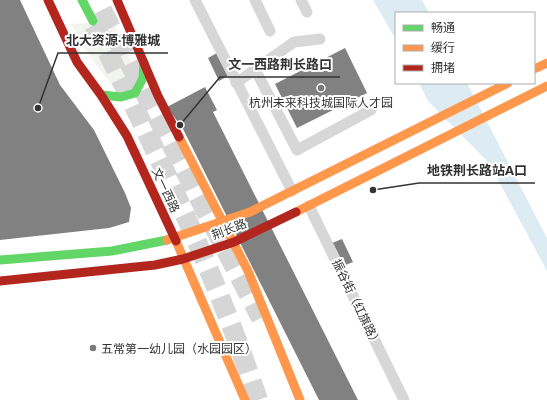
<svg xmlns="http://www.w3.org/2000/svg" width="547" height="400" font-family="'Noto Sans','Noto Sans SC',sans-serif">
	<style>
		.green { fill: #f1f5ed }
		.water { fill: #ddebf3 }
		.building { fill: #818181 }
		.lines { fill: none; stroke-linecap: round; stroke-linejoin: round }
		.highway-tunnel { stroke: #d6d6d6; stroke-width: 20; stroke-dasharray: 20 10; stroke-linecap: butt }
		.street { stroke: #d7d7d7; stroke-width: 11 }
		.fast { stroke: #63d668; stroke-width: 9 }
		.slow { stroke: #ff974d; stroke-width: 9 }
		.jam { stroke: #b3261e; stroke-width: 9 }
		.poi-dot { fill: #7a7a7a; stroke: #fff; stroke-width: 1.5 }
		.labels { text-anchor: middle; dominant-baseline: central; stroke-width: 4; stroke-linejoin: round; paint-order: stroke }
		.poi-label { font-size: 12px; fill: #333; stroke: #fff }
		.street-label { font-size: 12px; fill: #333; stroke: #fff }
		.leader { fill: none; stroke: #333; stroke-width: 1.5 }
		.callout-dot { fill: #333; stroke: #fff; stroke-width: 1.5 }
		.callout-label { font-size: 13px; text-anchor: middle; font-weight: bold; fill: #333; stroke: #fff; stroke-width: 4; stroke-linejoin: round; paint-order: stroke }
	</style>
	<rect width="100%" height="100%" fill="#fff"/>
	<path class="green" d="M106,10c7,15 36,62 29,76l-18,6 -29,-38 -17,-30 20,-1z"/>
	<path class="water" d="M373,0h49l7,13h-33v27z
		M419,83h48l80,155v33l-58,-108 -61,-62z"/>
	<path class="building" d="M0,0h20l40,85 34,45 31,63 6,15 -2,14 -20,6 -109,12z
		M345,48l22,45 -70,35 -22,-44z
		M217,53l11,23 -9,5 -11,-23z
		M205,87l12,23 -4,2 145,288h-39l-136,-271 -16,-22z
		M342,239l11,23 -10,4 -11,-23z"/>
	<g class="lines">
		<path class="highway-tunnel" d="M102,10l159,308
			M94,25c61,123 121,245 164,375"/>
		<path class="street" d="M195,0l97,191
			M255,0l15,31
			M301,0l6,12
			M255,69l42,81 74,-40
			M236,83l58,-41 26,-3
			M309,206l95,194"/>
		<path class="fast" d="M82,0l11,21
			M101,95l20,2 14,-4 8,-15 1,-15
			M0,260l112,-9 55,-11"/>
		<path class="slow" d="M534,69l13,-6
			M179,137l69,134 52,129
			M296,212l251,-126
			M167,240l83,-28 258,-129
			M176,241l69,159"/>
		<path class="jam" d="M48,0l29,62 24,33 26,41 49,105
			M117,0l41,96 21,41
			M0,281l155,-16 28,-6 51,-17 62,-30"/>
	</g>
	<g class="poi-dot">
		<circle cx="321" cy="88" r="4"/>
		<circle cx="93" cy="348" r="4"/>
	</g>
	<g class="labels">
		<g class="poi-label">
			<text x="321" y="102">杭州未来科技城国际人才园</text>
			<text x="101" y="348" text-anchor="start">五常第一幼儿园（水园园区）</text>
		</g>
		<g class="street-label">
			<text transform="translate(166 190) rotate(65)">文一西路</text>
			<text transform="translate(229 229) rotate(-21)">荆长路</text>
			<text transform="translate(357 303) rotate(64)">振谷街（红旗路）</text>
		</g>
	</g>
	<path class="leader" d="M38 108L58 53H168M180 125L220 77H340M373 190L419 183H535"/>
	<g class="callout-dot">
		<circle cx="38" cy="108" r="4"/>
		<circle cx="180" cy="125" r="4"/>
		<circle cx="373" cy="190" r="4"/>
	</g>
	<g class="callout-label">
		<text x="113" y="45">北大资源·博雅城</text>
		<text x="280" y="69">文一西路荆长路口</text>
		<text x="477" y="175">地铁荆长路站A口</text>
	</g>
	<rect x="395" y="12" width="140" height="72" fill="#ffffff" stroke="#adadad"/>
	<rect x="403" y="25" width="20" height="6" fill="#63d668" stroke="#adadad"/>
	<text x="431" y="32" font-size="12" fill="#333333">畅通</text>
	<rect x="403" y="45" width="20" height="6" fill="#ff974d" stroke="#adadad"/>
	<text x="431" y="52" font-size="12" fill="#333333">缓行</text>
	<rect x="403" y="65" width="20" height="6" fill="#b3261e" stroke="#adadad"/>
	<text x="431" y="72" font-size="12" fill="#333333">拥堵</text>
</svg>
